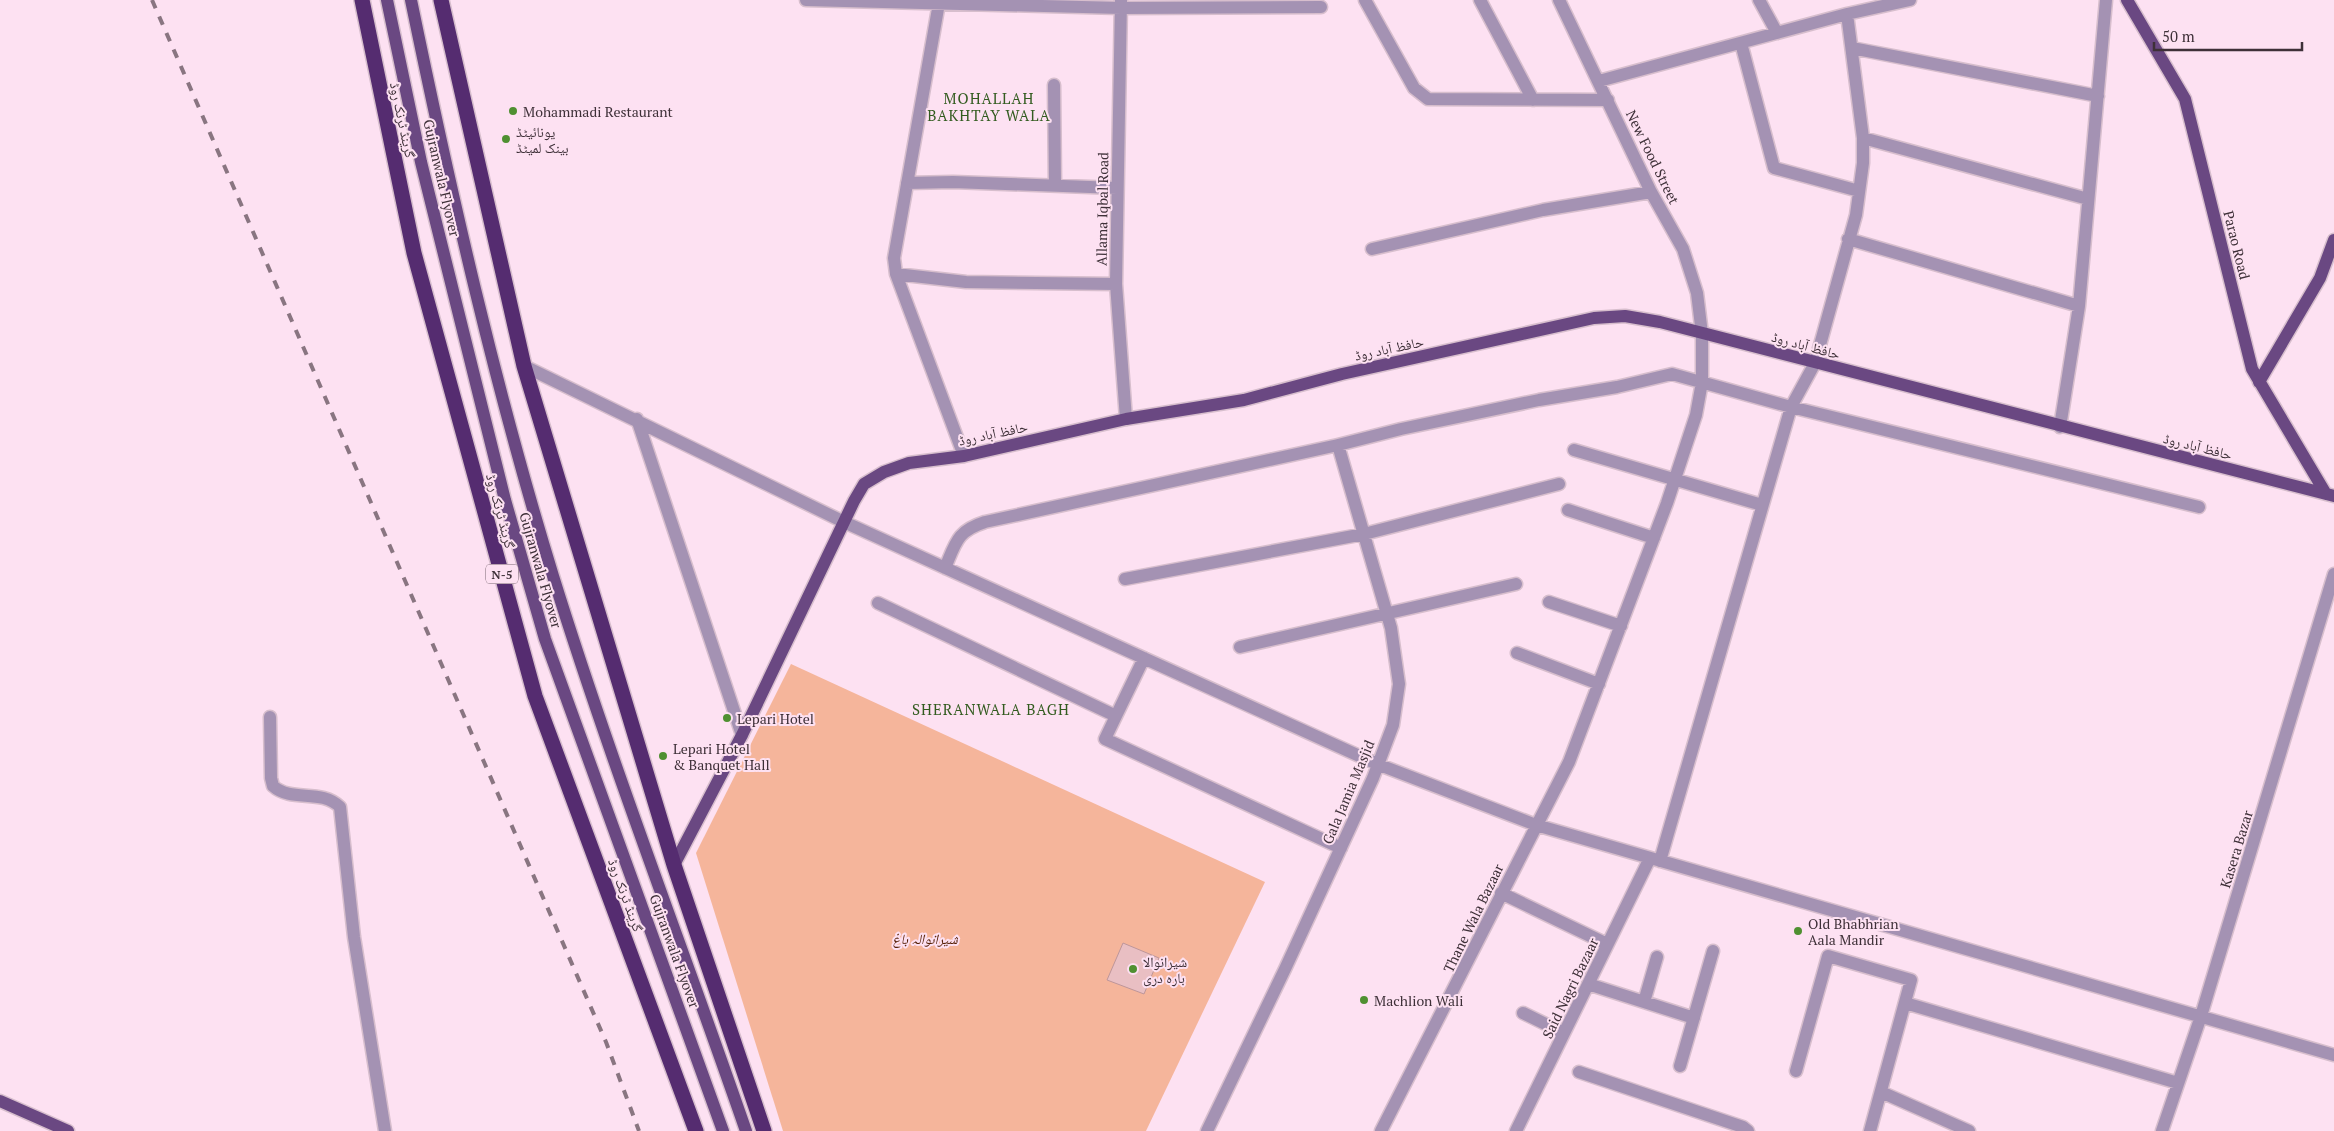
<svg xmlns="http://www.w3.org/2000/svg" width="2334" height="1131" font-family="'PT Serif','Noto Naskh Arabic',serif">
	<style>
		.green { fill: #f5b59b }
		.building { fill: #e9bfc3; stroke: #be969a }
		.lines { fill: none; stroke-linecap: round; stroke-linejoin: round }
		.minor-casing { stroke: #d7becd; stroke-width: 15 }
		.major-casing { stroke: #d7becd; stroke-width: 15 }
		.highway-casing { stroke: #d7becd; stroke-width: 18 }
		.minor { stroke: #a492b3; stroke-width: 12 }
		.major { stroke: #6a4882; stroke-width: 12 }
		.highway { stroke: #552c70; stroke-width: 15 }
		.rail { stroke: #897581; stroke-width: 4; stroke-dasharray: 9 9; stroke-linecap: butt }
		.poi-dot { fill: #4f9031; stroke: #fde1f2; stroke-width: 2 }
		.labels { text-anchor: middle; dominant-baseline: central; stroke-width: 4; stroke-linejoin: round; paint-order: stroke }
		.shield { fill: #fde1f2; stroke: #776570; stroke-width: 1 }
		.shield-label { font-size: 12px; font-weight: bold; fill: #3e3038 }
		.poi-label { font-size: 14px; fill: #3e3038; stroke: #fde1f2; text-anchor: start }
		.street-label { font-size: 14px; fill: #3e3038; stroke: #fde1f2 }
		.park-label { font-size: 14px; font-style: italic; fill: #551f04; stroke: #fde1f2 }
		.neighbourhood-label { font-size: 15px; letter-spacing: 1px; fill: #335c20; stroke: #fde1f2 }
	</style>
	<rect width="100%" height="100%" fill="#fde1f2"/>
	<path class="green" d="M791,664l474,218 -119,249h-363l-87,-278z"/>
	<path class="building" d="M1123,943l36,15 -15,36 -37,-14z"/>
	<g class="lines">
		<g class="minor-casing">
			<path id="minor" d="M806,0l315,8 200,-1
				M1121,0l-5,284 10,135
				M1365,0l49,88 14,11 180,1
				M1480,0l53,100
				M1759,0l18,33
				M939,3l-45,255 2,16 68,182
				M1741,43l33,125 85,23
				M1852,48l246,48
				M1599,81l248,-67 63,-14
				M1054,85l1,101
				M1863,138l225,61
				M907,183l46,-1 164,6
				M1848,239l231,67
				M1372,249l171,-39 108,-18
				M896,274l70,8 150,2
				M524,366l320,156 533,242 159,61 798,230
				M637,419l105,316
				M2060,427l19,-121 27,-306
				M1574,450l188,55
				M1568,510l86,28
				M945,568c11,-26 12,-37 40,-46l353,-77 63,-16 138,-29 78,-13 55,-13 119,33 408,100
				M1125,579l239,-45 195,-50
				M1549,602l72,24
				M878,603l238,113 -11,23 236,109
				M1240,647l276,-63
				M1517,653l82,31
				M1116,716l28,-58
				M270,717l1,61 2,8c19,17 48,2 67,21l14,130 31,194
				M1660,861l131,-454 24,-44 41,-148 7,-52v-25l-16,-124
				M1501,893l106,51
				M1588,984l106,34
				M1644,1002l13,-45
				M1905,1003l273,80
				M1523,1013l41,20
				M1680,1066l33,-115
				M1796,1071l32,-115 83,24 -41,151
				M1579,1072l164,55 5,4
				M1881,1092l88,39
				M1207,1131l78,-162 88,-191 20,-53 6,-41 -8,-56 -53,-183
				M1381,1131l188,-369 98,-259 29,-88 6,-33v-48l-5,-41 -14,-44 -32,-57 -92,-192
				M1516,1131l134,-273
				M2162,1131l39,-115 133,-442"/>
		</g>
		<g class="major-casing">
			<path id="major" d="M387,0l34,162 84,338 40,139 178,492
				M411,0c40,194 84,387 142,576 58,187 129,370 193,555
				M2127,0l58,99 67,270 74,125
				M2259,382l61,-104 14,-38
				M674,865l68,-130 112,-234 10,-17 20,-12 25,-9 55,-7 162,-37 118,-19 98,-26 252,-56 31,-2 35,6 674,174
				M0,1101l68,30"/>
		</g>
		<g class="highway-casing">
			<path id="highway" d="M362,0l52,253 121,443 161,435
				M441,0l83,366 150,499 90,266"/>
		</g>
		<use href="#minor" class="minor"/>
		<use href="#major" class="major"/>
		<use href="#highway" class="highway"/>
		<path class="rail" d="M152,0l454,1042 33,89"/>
	</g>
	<g class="poi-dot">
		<circle cx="513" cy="111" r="5"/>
		<circle cx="506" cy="139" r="5"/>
		<circle cx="727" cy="718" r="5"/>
		<circle cx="663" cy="756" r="5"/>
		<circle cx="1798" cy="931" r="5"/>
		<circle cx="1133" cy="969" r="5"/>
		<circle cx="1364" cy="1000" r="5"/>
	</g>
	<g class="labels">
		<rect class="shield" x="486" y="564.5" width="32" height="19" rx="4"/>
		<g class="shield-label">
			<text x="502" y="574">N-5</text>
		</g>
		<g class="poi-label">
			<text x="523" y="111">Mohammadi Restaurant</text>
			<text x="516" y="131">یونائیٹڈ<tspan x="516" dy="16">بینک لمیٹڈ</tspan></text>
			<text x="737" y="718">Lepari Hotel</text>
			<text x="673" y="748">Lepari Hotel<tspan x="673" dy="16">&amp; Banquet Hall</tspan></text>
			<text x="1808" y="923">Old Bhabhrian<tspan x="1808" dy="16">Aala Mandir</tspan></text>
			<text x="1143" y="961">شیرانوالا<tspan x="1143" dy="16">بارہ دری</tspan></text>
			<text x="1374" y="1000">Machlion Wali</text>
		</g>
		<g class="street-label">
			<text transform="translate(403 120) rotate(78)">گرینڈ ٹرنک روڈ</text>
			<text transform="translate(1653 157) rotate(64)">New Food Street</text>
			<text transform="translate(442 178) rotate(77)">Gujranwala Flyover</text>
			<text transform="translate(1102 209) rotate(-89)">Allama Iqbal Road</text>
			<text transform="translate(2237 245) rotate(76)">Parao Road</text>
			<text transform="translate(1806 345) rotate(15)">حافظ آباد روڈ</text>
			<text transform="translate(1389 348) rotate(-12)">حافظ آباد روڈ</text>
			<text transform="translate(993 433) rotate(-12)">حافظ آباد روڈ</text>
			<text transform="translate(2198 446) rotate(14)">حافظ آباد روڈ</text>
			<text transform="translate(501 511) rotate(75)">گرینڈ ٹرنک روڈ</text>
			<text transform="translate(541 570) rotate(74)">Gujranwala Flyover</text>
			<text transform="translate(1348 792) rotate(-67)">Gala Jamia Masjid</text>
			<text transform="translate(2236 849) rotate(-73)">Kasera Bazar</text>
			<text transform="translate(626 895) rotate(70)">گرینڈ ٹرنک روڈ</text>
			<text transform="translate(1473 918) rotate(-64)">Thane Wala Bazaar</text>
			<text transform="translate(675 951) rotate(70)">Gujranwala Flyover</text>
			<text transform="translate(1570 988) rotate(-64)">Said Nagri Bazaar</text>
		</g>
		<g class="park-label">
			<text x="925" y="938">شیرانوالہ باغ</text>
		</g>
		<g class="neighbourhood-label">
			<text x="989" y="98">MOHALLAH<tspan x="989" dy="17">BAKHTAY WALA</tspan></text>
			<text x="991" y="709">SHERANWALA BAGH</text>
		</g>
	</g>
	<path d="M2154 42v8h148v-8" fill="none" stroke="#3e3038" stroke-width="2.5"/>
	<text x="2162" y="42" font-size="15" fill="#3e3038" stroke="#fde1f2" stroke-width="4" paint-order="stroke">50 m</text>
</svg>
